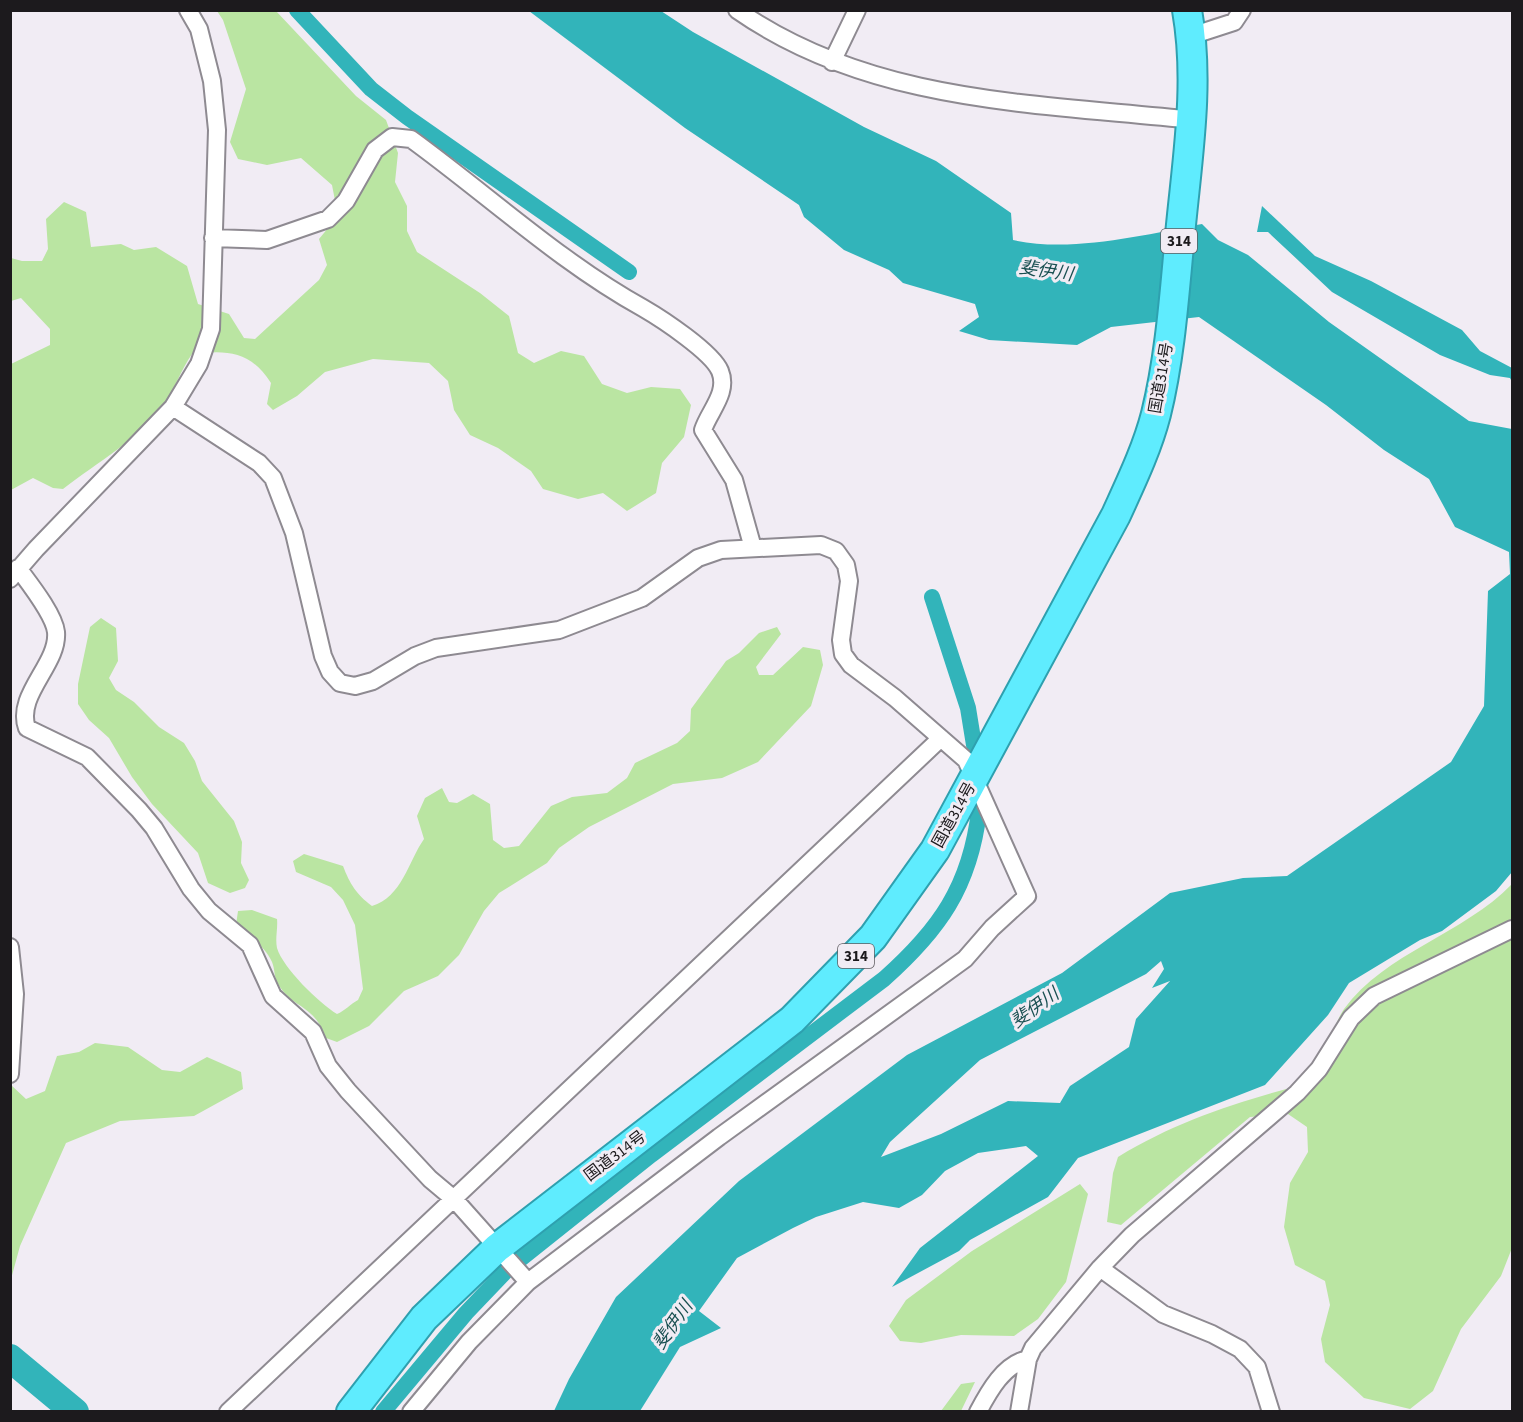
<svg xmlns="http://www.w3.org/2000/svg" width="1523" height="1422" font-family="'Source Sans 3','Noto Sans JP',sans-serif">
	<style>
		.green { fill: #bae5a2 }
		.water { fill: #32b4ba; fill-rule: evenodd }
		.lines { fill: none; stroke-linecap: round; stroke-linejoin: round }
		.canal { stroke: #32b4ba; stroke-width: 16 }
		.river { stroke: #32b4ba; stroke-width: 28 }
		.minor-casing { stroke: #8e8a91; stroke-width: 20 }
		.trunk-casing { stroke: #2ea0af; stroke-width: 32 }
		.minor { stroke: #fff; stroke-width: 16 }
		.trunk { stroke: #5fecfe; stroke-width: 28 }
		.labels { text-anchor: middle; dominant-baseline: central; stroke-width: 6; stroke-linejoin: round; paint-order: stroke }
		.shield { fill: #f1ecf4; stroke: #5c595e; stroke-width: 1.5 }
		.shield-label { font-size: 15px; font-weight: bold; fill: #1c1a1d }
		.street-label { font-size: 16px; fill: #1c1a1d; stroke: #f1ecf4 }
		.water-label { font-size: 18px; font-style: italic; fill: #1a5052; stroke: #f1ecf4 }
	</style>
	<rect width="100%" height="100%" fill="#f1ecf4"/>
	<path class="green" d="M217,11h59l80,85 30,24 12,33 -3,29 12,24v25l10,21 63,41 29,23 9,37 16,10 27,-12 23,5 18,28 25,9 24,-6 29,2 11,16 -7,32 -22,26 -6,30 -29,18 -24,-18 -25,6 -35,-10 -12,-18 -33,-23 -28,-13 -16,-25 -6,-29 -19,-18 -56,-4 -48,13 -28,24 -24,14 -6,-6 4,-21c-21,-33 -45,-33 -79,-29 -11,16 -17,34 -27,49 -26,36 -67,59 -102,86l-10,-1 -20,-10 -22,12v-126l39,-19v-16l-29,-31 -10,3v-43l11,3h20l6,-12 -2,-30 18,-17 22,10 5,35 30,-3 13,6 22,-3 31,19 11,38 31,10 15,24 11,1 64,-59 8,-15 -8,-26 19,-23 -6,-31 -31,-27 -34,7 -29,-6 -8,-17 16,-53 -23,-69z
		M101,618l15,10 2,33 -9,17 7,12 18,12 25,25 25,16 11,18 7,20 32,40 8,21 -1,21 8,17 -4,8 -15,5 -22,-10 -10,-30 -46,-49 -20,-27 -23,-39 -20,-18 -11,-16v-20l12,-57z
		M777,627l4,7 -25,33 3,8h14l30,-28 17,3 3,15 -12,41 -53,56 -36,16 -49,6 -84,43 -30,21 -12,15 -48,30 -15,18 -25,44 -21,21 -34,15 -35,35 -32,16 -11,-4c-13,-35 -32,-28 -48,-54 -4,-6 -3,-15 -6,-22 -7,-16 -23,-26 -36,-37l2,-14 14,-1 25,9c1,9 -2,20 0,29 6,20 42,55 60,66 8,-3 13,-10 21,-14l5,-11 -8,-64 -12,-25 -12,-13 -35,-15 -3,-11 11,-7 39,12c7,18 13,28 29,40 30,-9 36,-44 52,-67l-7,-23 8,-18 17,-10 7,14 8,1 16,-9 17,10 3,36 11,8 15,-2 32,-40 21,-9 35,-4 20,-15 8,-15 42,-20 13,-12 1,-22 35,-48 13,-8 20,-20z
		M1512,884v364l-11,28 -40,53 -28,62 -23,18 -46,-11 -39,-36 -4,-23 9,-34 -5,-24 -30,-16 -11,-38 6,-44 18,-31 -1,-25 -19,-13 -38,3 -129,108 -14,-3 6,-49 5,-16c64,-39 126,-57 198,-76 8,-21 16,-54 28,-72 42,-57 120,-75 168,-125z
		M95,1043l33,4 34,23 18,2 27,-15 34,15 2,17 -49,27 -74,5 -54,22 -46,103 -9,33v-194l15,14 19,-8 12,-35 22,-4z
		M1080,1184l8,10 -22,88 -28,37 -24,17 -53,-1 -40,8 -21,-2 -11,-15 17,-26 66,-49z
		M975,1382l-14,29h-20l20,-27z"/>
	<path class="water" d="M529,11h132l32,21 171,95 72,34 75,52 2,27c58,13 131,-5 189,-16l16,16 30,15 81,67 140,99 43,8v443l-16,19 -54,40 -22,9 -71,43 -21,32 -63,70 -187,73 -30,39 -78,43 -11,11 -67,36 28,-39 118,-92 -12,-10 -48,7 -33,18 -23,24 -23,13 -36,-6 -47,15 -23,11 -56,30 -38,53 22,17 -41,19 -40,64h-86l15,-32 47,-82 123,-116 168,-126 155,-82 108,-80 73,-15 44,-2 164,-114 33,-56 4,-115 22,-17 -1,-22 -54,-25 -26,-48 -45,-29 -58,-45 -127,-88 -88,10 -34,18 -88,-5 -30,-9 20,-14 -4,-13 -72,-21 -14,-13 -45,-20 -40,-33 -5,-12 -114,-77zM1161,961l3,8 -12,19 18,-7 -34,38 -7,28 -59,39 -10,17 -52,-2 -67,33 -60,23 9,-15 90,-82 166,-86z
		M1262,206l53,50 56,25 91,49 18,21 32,17v14l-2,-4 -20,-3 -50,-20 -108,-63 -64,-60h-11z"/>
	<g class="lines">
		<path class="canal" d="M297,10l74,79 36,28 222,155
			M932,597l36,111 6,37
			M383,1412l83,-99 42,-44 143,-114 233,-176c55,-49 86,-92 95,-168"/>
		<path class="river" d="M10,1358l65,54"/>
		<g class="minor-casing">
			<path id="minor" d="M737,10c135,94 299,93 456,110
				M1191,36l43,-14 8,-12
				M832,62l25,-52
				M213,238l54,2 61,-21 18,-18 29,-51 17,-13 19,2c77,56 149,123 232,169 19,11 69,44 77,63 9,22 -11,40 -17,59l31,50 19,68
				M173,407l86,56 14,15 21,55 29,123 7,16 10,11 15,3 18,-5 42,-25 21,-8 123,-18 83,-32 56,-40 23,-8 100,-5 15,6 10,14 3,16 -8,59 2,14 8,11 44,33 71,62 61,136 -35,32 -27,31 -246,178 -191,145 -59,60 -58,70
				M18,568c11,15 36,46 38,64 3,32 -41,63 -29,96l60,29 52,53 15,18 37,61 18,22 41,34 23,51 40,36 15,34 20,25 82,88 25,21 73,82
				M10,579l26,-30 137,-142 26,-43 12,-35 6,-199 -5,-49 -13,-52 -11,-19
				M10,947l5,47 -5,80
				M1100,1268l63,46 49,20 28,15 17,18 14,45
				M228,1412l713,-674
				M978,1412c11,-21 26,-48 50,-53
				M1019,1412l9,-53 5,-11 67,-80 32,-33 165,-142 22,-24 32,-51 23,-22 138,-67"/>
		</g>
		<g class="trunk-casing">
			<path id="trunk" d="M351,1412l73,-94 73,-70 295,-228 81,-83 62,-87 181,-335c15,-33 31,-66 40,-101 16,-65 19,-133 26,-199 7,-68 17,-137 5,-205"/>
		</g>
		<use href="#minor" class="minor"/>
		<use href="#trunk" class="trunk"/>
	</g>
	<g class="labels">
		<g class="shield">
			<rect x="1161" y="229" width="36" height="24" rx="4.5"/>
			<rect x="838" y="944" width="36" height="24" rx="4.5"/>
		</g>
		<g class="shield-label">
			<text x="1179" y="241">314</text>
			<text x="856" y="956">314</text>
		</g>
		<g class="street-label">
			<text transform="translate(1161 378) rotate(-80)">国道314号</text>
			<text transform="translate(954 815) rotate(-61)">国道314号</text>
			<text transform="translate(615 1156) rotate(-37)">国道314号</text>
		</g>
		<g class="water-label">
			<text transform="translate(1046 271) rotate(8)">斐伊川</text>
			<text transform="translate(1035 1008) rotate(-36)">斐伊川</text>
			<text transform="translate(673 1325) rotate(-55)">斐伊川</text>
		</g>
	</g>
	<rect width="1523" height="1422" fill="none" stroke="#1c1a1d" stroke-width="24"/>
</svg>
